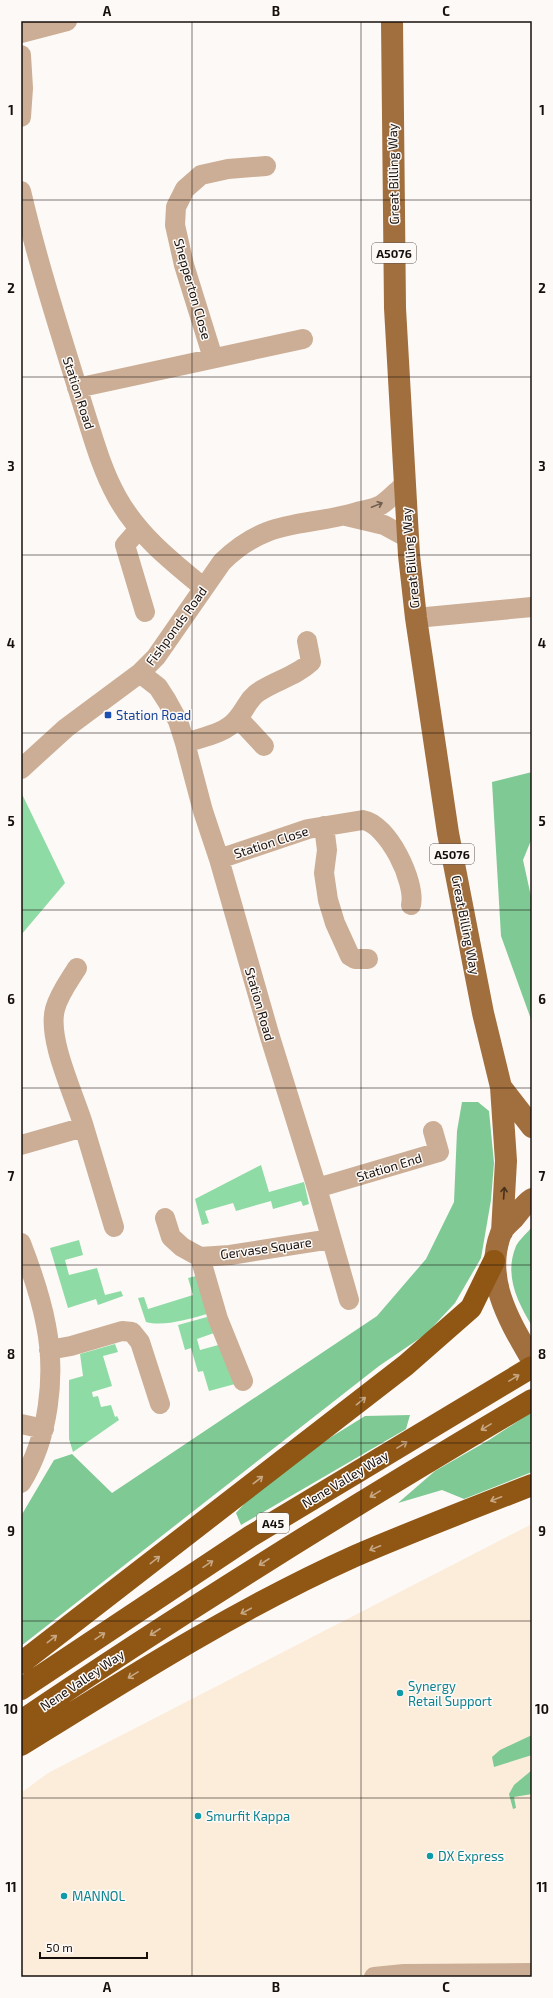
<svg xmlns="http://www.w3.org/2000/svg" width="553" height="1998" font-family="'Exo 2',sans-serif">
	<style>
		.industrial { fill: #fcedda }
		.green { fill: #8fdba5 }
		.forest { fill: #7ec994 }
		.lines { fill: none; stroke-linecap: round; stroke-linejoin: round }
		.minor { stroke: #cbae95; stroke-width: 20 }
		.major { stroke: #a16e3d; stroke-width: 22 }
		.highway { stroke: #905614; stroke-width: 22 }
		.oneway { stroke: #715e50 }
		.oneway2 { stroke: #47301c }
		.oneway3 { stroke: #c6a885 }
		.grid { fill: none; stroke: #170f0b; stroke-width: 1; stroke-opacity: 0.55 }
		.transit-dot { fill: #1a4fb4; stroke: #fdf9f6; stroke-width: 1.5 }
		.culture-dot { fill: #0f9aa8; stroke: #fdf9f6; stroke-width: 1.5 }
		.labels { text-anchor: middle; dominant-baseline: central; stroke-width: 3; stroke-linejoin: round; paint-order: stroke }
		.shield { fill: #fdf9f6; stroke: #5c5552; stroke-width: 1 }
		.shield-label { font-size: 12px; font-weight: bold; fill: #170f0b }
		.street-label { font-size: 13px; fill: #170f0b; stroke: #fdf9f6 }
		.transit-label { font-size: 13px; fill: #164399; stroke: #fdf9f6; text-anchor: start }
		.culture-label { font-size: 13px; fill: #0d838f; stroke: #fdf9f6; text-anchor: start }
		.neatline { fill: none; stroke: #170f0b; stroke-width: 1.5 }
		.grid-label { font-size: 13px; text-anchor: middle; font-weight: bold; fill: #170f0b }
	</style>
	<rect width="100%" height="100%" fill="#fdf9f6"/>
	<path class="industrial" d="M532,1524v404l-2,4 2,45h-511v-184l27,-20z"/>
	<path class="green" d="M21,792l44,91 -44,52z
		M261,1165l8,27 35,-10 5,22 -6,2 -2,-5 -28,8 -2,-8 -35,10 -3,-8 -28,8 4,12 -7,2 -7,-26z
		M79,1240l4,15 -18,5 4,15 28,-7 8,27 16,-4 2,5 -25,9 -2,-6 -28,9 -18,-60z
		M196,1276l11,38c-18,5 -44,13 -61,8l-8,-24 6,-1 4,12 45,-14 -5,-17z
		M207,1317l7,16 -17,6 3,11 22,-6 13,40 -26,7 -6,-20 -5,1 -7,-24 -6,2 -7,-25z
		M115,1344l3,8 -15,4 9,30 -20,6 1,5 5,-1 3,11 10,-2 4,12 2,-1 2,4 -46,32 -4,-13v-59l14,-4 -3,-22z"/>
	<path class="forest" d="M532,772v66l-9,22 9,41v121l-31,-86 -9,-154z
		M462,1102h16l11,9 5,52 -3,37 -10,58 -26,45 -29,31 -47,32 -358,280v-130l33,-56 18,-6 40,39 265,-177 49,-57 28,-57 3,-71z
		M532,1227v99c-15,-25 -28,-51 -16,-80 3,-6 11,-13 16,-19z
		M532,1412v60l-68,27 -22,-9 -44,13 37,-32 54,-31z
		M410,1415l-4,14 -165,96 -5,-12 20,-22 72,-52 37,-23z
		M532,1735v20l-38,12 -2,-10 8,-7z
		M532,1770v24l-18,3 2,11 -3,1 -4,-15 5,-9z"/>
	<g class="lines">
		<path class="minor" d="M21,33l46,-12
			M21,55l2,33 -2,29
			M21,191c17,73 40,144 62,215 10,31 18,62 34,91 21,38 54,64 87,91
			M213,358l-29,-93 -9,-40 1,-18 9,-18 16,-14 27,-6 38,-3
			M77,388l226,-49
			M346,516l38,9 24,13
			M139,529l-14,16 20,67
			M416,618l116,-11
			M140,673l18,14 9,14 11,20 7,22 18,68 16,48 51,178 47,151 32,112
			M238,718l26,28
			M185,743c18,-6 40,-9 52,-24 9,-10 12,-22 23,-28 17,-11 36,-15 51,-29l-4,-21
			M21,769l45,-41 74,-55 16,-16 66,-95c46,-45 81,-34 135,-50 8,-2 17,-3 24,-7 8,-5 16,-14 23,-20
			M324,826l3,24 -3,23 4,27 7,23 15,33 5,3h13
			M219,859l89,-30 55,-9c25,4 53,62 48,85
			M84,1127l30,100
			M21,1145l63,-18c-9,-31 -37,-87 -29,-118 4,-15 14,-28 22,-41
			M317,1188l122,-36 -6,-21
			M165,1218l6,19 11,10 18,10 30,-2 101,-16
			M21,1243c10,26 20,55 25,82 10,51 3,113 -25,158
			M200,1257l18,62 25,62
			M49,1350l22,-4 51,-15 10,1 8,10 20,62
			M21,1424l23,5
			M374,1977l30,-3 128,-1"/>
		<path class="major" d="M392,21l3,287 14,247 7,63 32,215 35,180 18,74 5,74 -4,71
			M501,1087l31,40
			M532,1199c-8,5 -13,13 -19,20 -4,4 -10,9 -12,14 -18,46 9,89 31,127"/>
		<path class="highway" d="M21,1663l385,-298 65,-57 23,-47
			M21,1689l230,-153 281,-169
			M21,1721c167,-113 338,-219 511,-321
			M21,1745c108,-67 218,-137 334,-189 58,-25 118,-48 177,-71"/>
	</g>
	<defs><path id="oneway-shaft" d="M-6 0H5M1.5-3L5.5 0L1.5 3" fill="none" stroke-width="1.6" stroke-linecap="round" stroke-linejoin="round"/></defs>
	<use class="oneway" href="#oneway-shaft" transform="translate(377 505) rotate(-22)"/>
	<use class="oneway2" href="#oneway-shaft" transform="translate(504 1193) rotate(-86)"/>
	<g class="oneway3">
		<use href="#oneway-shaft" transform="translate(514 1378) rotate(-31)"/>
		<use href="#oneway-shaft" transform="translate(361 1401) rotate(-39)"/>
		<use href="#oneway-shaft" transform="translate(486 1427) rotate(149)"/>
		<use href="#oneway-shaft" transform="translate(402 1445) rotate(-31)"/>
		<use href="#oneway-shaft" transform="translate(258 1480) rotate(-38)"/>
		<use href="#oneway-shaft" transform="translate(375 1494) rotate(149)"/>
		<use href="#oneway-shaft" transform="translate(496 1499) rotate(159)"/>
		<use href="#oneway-shaft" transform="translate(375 1548) rotate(158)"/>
		<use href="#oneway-shaft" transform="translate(155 1560) rotate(-38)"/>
		<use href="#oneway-shaft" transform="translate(264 1562) rotate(147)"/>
		<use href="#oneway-shaft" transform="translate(208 1564) rotate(-34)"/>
		<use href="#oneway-shaft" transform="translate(246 1611) rotate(152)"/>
		<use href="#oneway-shaft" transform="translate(155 1632) rotate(147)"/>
		<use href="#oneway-shaft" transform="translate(100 1636) rotate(-34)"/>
		<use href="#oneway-shaft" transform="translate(52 1639) rotate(-38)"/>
		<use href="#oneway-shaft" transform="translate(133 1675) rotate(148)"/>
	</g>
	<path class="grid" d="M192,21v1956M361,21v1956M21,200h511M21,377h511M21,555h511M21,733h511M21,910h511M21,1088h511M21,1265h511M21,1443h511M21,1621h511M21,1798h511"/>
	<rect class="transit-dot" x="104" y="711" width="8" height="8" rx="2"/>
	<g class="culture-dot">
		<circle cx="400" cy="1693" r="4"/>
		<circle cx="198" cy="1816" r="4"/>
		<circle cx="430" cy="1856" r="4"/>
		<circle cx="64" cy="1896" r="4"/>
	</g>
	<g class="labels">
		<g class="shield">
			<rect x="372" y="243" width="44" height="20" rx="3"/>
			<rect x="430" y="844" width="44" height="20" rx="3"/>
			<rect x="257" y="1513" width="32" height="20" rx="3"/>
		</g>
		<g class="shield-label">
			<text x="394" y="253">A5076</text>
			<text x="452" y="854">A5076</text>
			<text x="273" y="1523">A45</text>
		</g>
		<g class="street-label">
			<text transform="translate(393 174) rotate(-91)">Great Billing Way</text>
			<text transform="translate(193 289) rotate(74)">Shepperton Close</text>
			<text transform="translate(79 393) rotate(72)">Station Road</text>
			<text transform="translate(410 558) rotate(-95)">Great Billing Way</text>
			<text transform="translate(176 626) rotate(-54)">Fishponds Road</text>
			<text transform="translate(271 842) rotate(-18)">Station Close</text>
			<text transform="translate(466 925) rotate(79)">Great Billing Way</text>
			<text transform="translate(260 1004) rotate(74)">Station Road</text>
			<text transform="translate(389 1167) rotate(-17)">Station End</text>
			<text transform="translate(266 1248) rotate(-8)">Gervase Square</text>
			<text transform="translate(345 1479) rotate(-31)">Nene Valley Way</text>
			<text transform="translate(82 1680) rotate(-34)">Nene Valley Way</text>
		</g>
		<g class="transit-label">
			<text x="116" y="715">Station Road</text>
		</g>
		<g class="culture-label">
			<text x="408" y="1686">Synergy<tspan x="408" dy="15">Retail Support</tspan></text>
			<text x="206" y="1816">Smurfit Kappa</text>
			<text x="438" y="1856">DX Express</text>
			<text x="72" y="1896">MANNOL</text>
		</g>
	</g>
	<rect width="553" height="1998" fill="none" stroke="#fdf9f6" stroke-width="44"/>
	<path d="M40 1952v6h107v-6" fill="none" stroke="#170f0b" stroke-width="2"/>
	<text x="46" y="1952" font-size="12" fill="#170f0b" stroke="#fdf9f6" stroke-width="3" paint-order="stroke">50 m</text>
	<rect x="22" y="22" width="509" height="1954" class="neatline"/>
	<g class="grid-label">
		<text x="107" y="16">A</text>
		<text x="276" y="16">B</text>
		<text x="446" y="16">C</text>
		<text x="11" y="115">1</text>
		<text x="542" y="115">1</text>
		<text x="11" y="293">2</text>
		<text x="542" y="293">2</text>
		<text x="11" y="471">3</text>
		<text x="542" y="471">3</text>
		<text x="11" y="648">4</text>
		<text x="542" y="648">4</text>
		<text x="11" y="826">5</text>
		<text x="542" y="826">5</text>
		<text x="11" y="1004">6</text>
		<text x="542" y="1004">6</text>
		<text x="11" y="1181">7</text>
		<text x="542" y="1181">7</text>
		<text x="11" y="1359">8</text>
		<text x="542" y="1359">8</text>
		<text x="11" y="1536">9</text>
		<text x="542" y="1536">9</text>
		<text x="11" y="1714">10</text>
		<text x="542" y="1714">10</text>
		<text x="11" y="1892">11</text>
		<text x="542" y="1892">11</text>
		<text x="107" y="1992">A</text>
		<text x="276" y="1992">B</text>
		<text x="446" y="1992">C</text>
	</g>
</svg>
